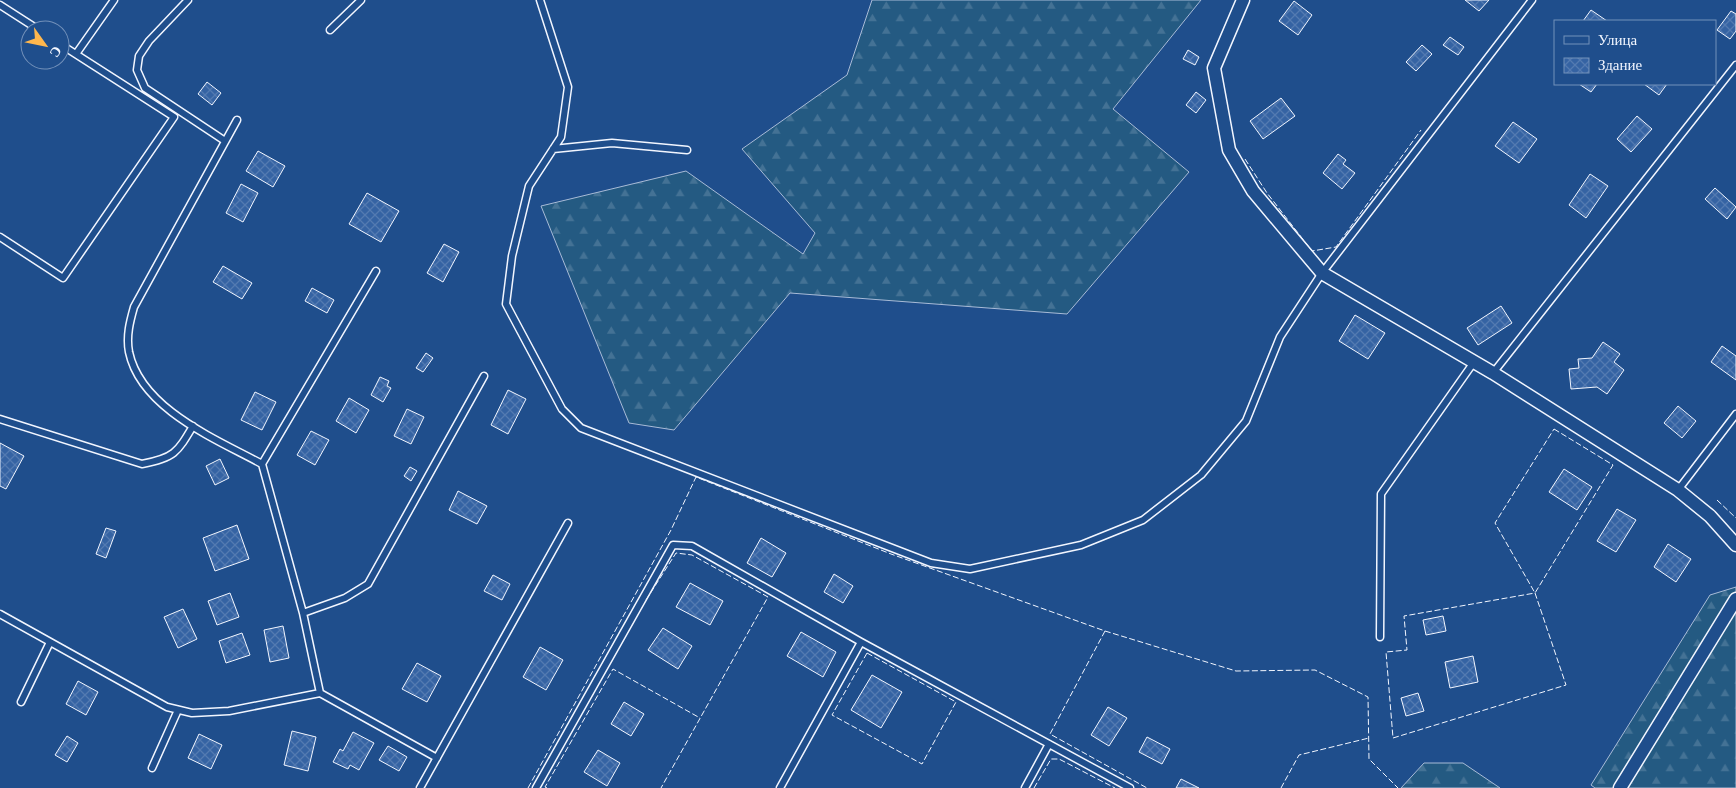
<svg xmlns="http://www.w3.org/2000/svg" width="1736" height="788" font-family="'Times New Roman',serif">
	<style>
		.forest { fill: url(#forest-firs); stroke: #a8bbd7 }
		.building { fill: url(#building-cross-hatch); stroke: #f2f6ff }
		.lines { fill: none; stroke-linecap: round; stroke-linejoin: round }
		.lane-casing { stroke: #f2f6ff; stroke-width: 9 }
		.street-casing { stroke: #f2f6ff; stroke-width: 15 }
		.lane { stroke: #1f4e8c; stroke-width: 6 }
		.street { stroke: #1f4e8c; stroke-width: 12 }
		.fence { stroke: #f2f6ff; stroke-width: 1; stroke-dasharray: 6 2.5; stroke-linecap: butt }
	</style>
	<defs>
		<pattern id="forest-firs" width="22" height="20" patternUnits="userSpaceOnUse" patternTransform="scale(1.25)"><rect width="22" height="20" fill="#245a82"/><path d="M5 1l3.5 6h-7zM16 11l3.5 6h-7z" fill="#447295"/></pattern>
		<pattern id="building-cross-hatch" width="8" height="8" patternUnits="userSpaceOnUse" patternTransform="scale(1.25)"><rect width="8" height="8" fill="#3563a3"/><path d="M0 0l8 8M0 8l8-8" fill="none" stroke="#537ab1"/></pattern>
	</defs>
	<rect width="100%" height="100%" fill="#1f4e8c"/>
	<path class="forest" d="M872,0h329l-88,109 76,63 -122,142 -277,-21 -116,137 -45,-7 -88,-217 145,-35 117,83 12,-21 -73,-84 105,-74z
		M1736,587v201h-141l-4,-3 119,-190z
		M1424,763h39l37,25h-99z"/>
	<path class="building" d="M1465,0h24l-10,11z
		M1294,1l18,14 -14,20 -19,-14z
		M1591,10l16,11h-24z
		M1731,11l5,3v17l-6,8 -13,-9z
		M1450,37l14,10 -6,8 -15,-10z
		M1422,45l10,9 -16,17 -10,-9z
		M1188,50l11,7 -4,8 -12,-6z
		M207,82l14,11 -9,12 -14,-11z
		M1579,84h18l-6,8z
		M1644,84h23l-8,11z
		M1196,92l10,8 -10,13 -10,-8z
		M1281,98l14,18 -32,23 -13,-18z
		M1637,116l15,13 -21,23 -14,-13z
		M1513,122l24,17 -18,24 -24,-17z
		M258,151l27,15 -12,21 -27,-16z
		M1338,154l8,6 -3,4 12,9 -13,16 -19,-16z
		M1590,174l18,12 -22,32 -17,-13z
		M241,184l17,9 -15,29 -17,-9z
		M1715,188l21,19 -9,12 -22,-20z
		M367,193l32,18 -18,31 -32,-18z
		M444,244l15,8 -16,30 -16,-9z
		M223,266l29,17 -10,16 -29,-17z
		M312,288l22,12 -7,13 -22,-12z
		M1501,306l11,17 -34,22 -11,-17z
		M1355,315l30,18 -17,26 -29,-18z
		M1603,342l17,12 -6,8 10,8 -17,24 -10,-7 -26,2 -2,-20 10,-1 -1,-9 14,-1z
		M1722,346l14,10v24l-25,-18z
		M426,353l7,5 -10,14 -7,-4z
		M380,377l9,4 -2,5 4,2 -8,14 -12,-7z
		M508,390l18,9 -18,35 -17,-9z
		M255,392l21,10 -14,28 -21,-10z
		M349,398l20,12 -13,23 -20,-12z
		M1678,406l18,15 -14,17 -18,-15z
		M407,409l17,8 -13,27 -17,-8z
		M311,431l18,9 -14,25 -18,-10z
		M0,443l24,13 -18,33 -6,-3z
		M220,459l9,19 -14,7 -9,-19z
		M410,467l7,4 -6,10 -7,-5z
		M1564,469l28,18 -15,23 -28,-18z
		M458,491l29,15 -10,18 -28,-14z
		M1617,509l19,11 -20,32 -19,-11z
		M237,525l12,34 -34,12 -12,-33z
		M106,528l10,3 -10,27 -10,-4z
		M761,538l25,15 -14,24 -25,-14z
		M1668,544l23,15 -15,23 -22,-15z
		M834,574l19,12 -10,17 -19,-11z
		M493,575l17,9 -8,16 -18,-9z
		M690,583l33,18 -13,24 -34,-18z
		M230,593l9,24 -22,8 -9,-24z
		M183,609l14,30 -19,9 -14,-31z
		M1443,616l3,15 -20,4 -3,-15z
		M283,626l6,32 -19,4 -6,-32z
		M663,628l29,18 -14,23 -30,-19z
		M801,632l35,20 -13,25 -36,-21z
		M242,633l8,22 -24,8 -7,-22z
		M540,647l23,13 -17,30 -23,-13z
		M1473,656l5,26 -28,6 -5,-26z
		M417,663l24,13 -14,26 -25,-13z
		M872,675l30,17 -21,36 -30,-18z
		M78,681l20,11 -12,23 -20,-11z
		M1418,693l6,18 -18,5 -5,-18z
		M624,702l20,12 -13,22 -20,-12z
		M1108,707l19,11 -18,28 -18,-11z
		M292,731l24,6 -8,34 -24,-6z
		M353,732l21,11 -15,27 -9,-5 -2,4 -15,-7 7,-13 3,2z
		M199,734l23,11 -11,24 -23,-11z
		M67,736l11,7 -11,19 -12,-7z
		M1147,737l23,12 -8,15 -23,-12z
		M388,746l19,11 -8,14 -20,-11z
		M598,750l22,13 -13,23 -23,-14z
		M1181,779l18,9h-23z"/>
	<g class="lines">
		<g class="lane-casing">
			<path id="lane" d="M188,0l-39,41 -10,15 -2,14 8,18 80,53
				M540,0l28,87 -7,50 -32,49 -17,70 -6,48 56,105 19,19 350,135 39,6 111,-24 62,-25 58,-45 45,-54 34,-84 42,-64 210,-273
				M0,5l39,25
				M330,30l31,-30
				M76,54l38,-54
				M237,120l-103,187c-4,14 -8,29 -5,45 12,57 87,87 133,112l41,149 17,80
				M553,149l59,-6 75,7
				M0,237l63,41 111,-161 -114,-73
				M1493,373l243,-308
				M0,419l142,45c32,-6 35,-11 51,-38
				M262,464l114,-193
				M1678,490l58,-76
				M303,613l42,-15 23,-14 116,-208
				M0,614l167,93 25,6 37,-2 91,-18 117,65
				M1380,637l1,-143 93,-132
				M21,702l29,-60
				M152,768l26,-58
				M420,788l148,-265
				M536,788l137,-243 19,1 169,96 269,146
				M780,788l81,-146
				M1025,788l24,-44"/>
		</g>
		<g class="street-casing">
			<path id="street" d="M1243,0l-29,68 15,82 24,41 69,82 171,100 185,117 32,26 26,29
				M1620,788l116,-189"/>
		</g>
		<use href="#lane" class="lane"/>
		<use href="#street" class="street"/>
		<path class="fence" d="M1245,159l22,34 45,58 24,-4 85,-117
			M1554,429l59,36 -78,128 -40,-70z
			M1717,500l19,18
			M1535,593l31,92 -173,53 -7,-86 21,-2 -3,-34z
			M646,600l30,-47 16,2 76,42 -107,191
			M1105,631l-55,103 97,54
			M867,653l89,49 -34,62 -90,-49z
			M528,788l143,-258 25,-53 195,77 214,77 131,40 79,-1 53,27 1,62 29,29
			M547,788l-2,-1 68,-118 87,49
			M1034,788l17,-29h8l56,29
			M1281,788l18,-33 70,-17"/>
	</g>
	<rect x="1554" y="20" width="162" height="65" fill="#1f4e8c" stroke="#7391ba"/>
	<rect x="1564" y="36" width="25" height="8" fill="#1f4e8c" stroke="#7391ba"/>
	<text x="1598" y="45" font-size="15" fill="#f2f6ff">Улица</text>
	<rect x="1564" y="58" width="25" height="15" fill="url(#building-cross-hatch)" stroke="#7391ba"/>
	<text x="1598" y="70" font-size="15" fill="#f2f6ff">Здание</text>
	<g transform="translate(45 45) rotate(123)"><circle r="24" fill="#1f4e8c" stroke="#7391ba"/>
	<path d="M0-4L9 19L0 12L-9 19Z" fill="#ffb74d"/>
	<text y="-8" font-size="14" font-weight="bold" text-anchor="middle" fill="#f2f6ff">С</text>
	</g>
</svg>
